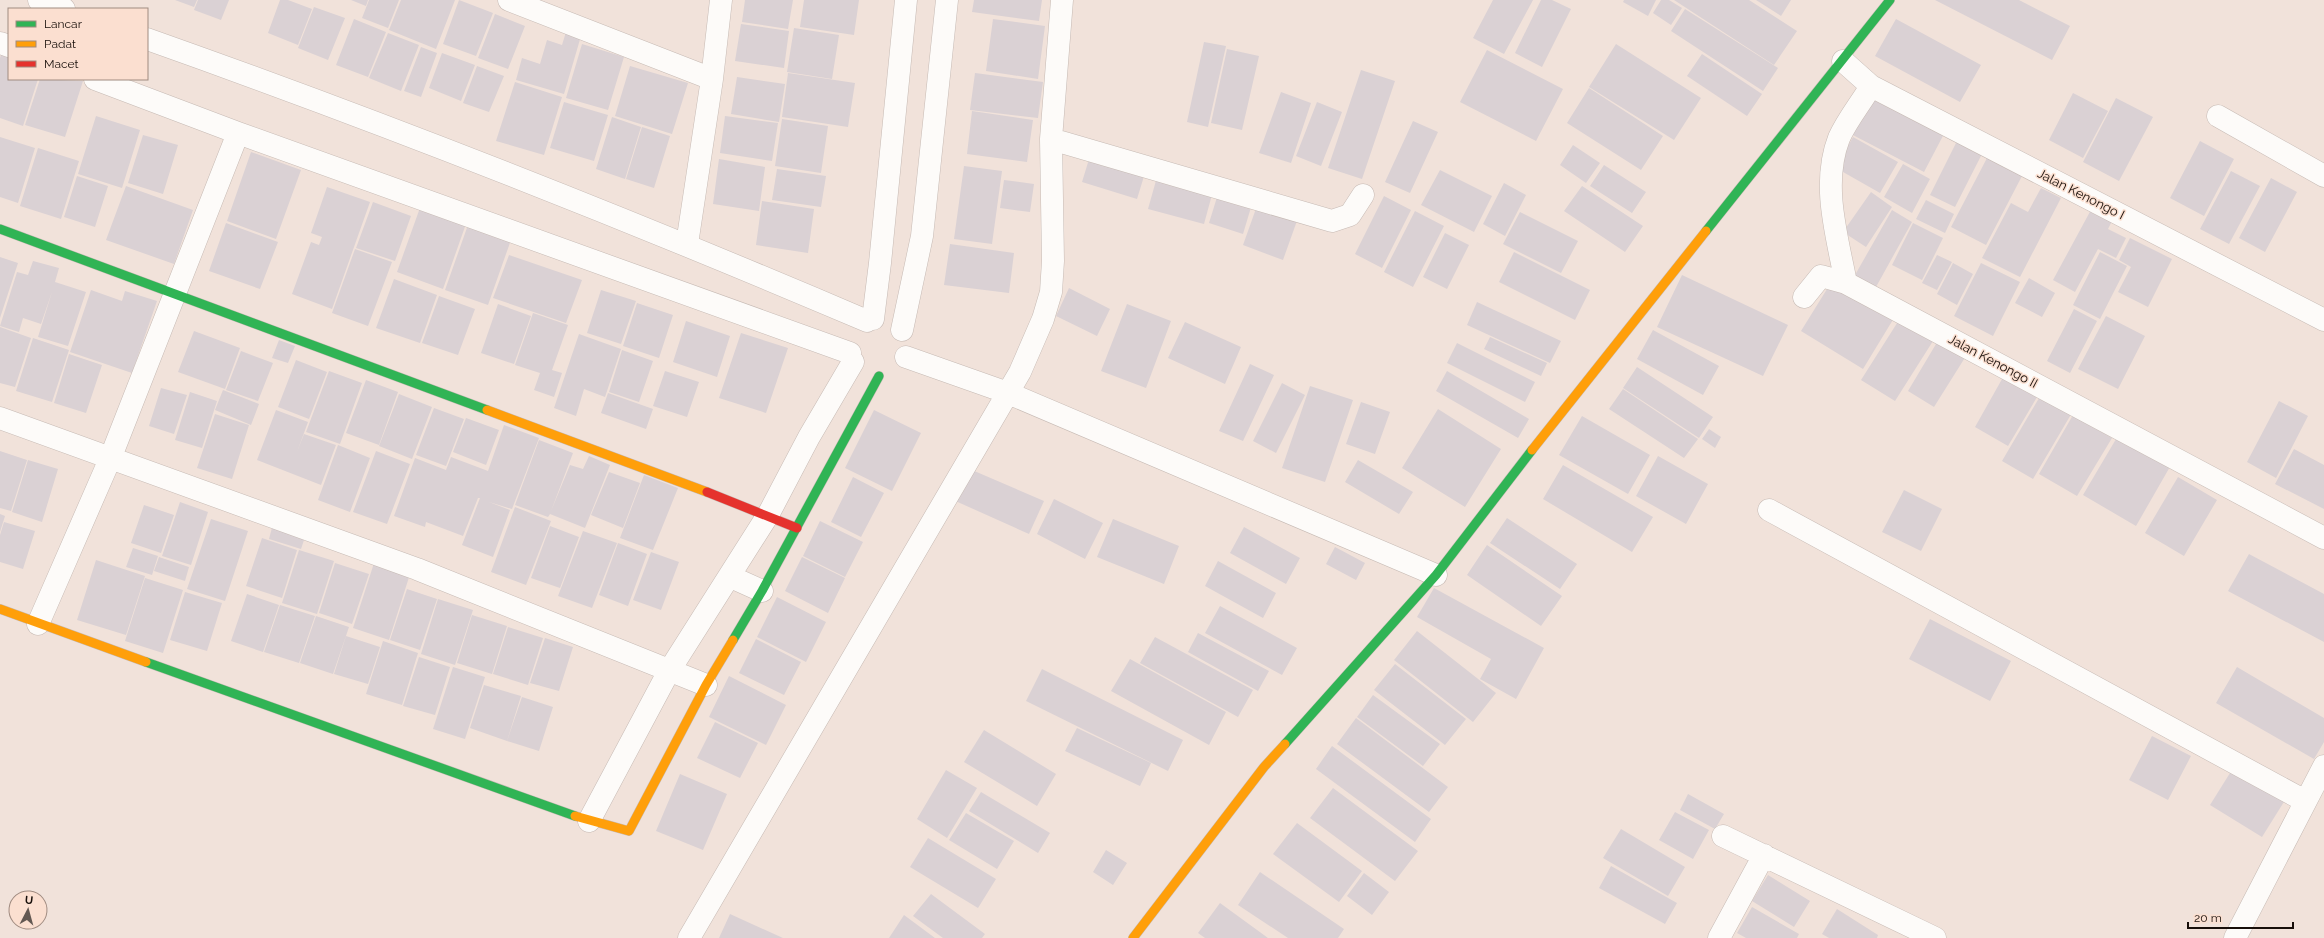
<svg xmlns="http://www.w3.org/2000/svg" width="2324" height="938" font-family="Raleway,sans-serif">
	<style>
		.building { fill: #dad1d4 }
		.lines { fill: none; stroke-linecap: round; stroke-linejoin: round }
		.street-casing { stroke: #c6bab4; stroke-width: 23 }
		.fast-casing { stroke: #c6bab4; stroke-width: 10 }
		.slow-casing { stroke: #c6bab4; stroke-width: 10 }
		.jam-casing { stroke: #c6bab4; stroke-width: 10 }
		.street { stroke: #fdfbf9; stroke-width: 22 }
		.fast { stroke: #30b455; stroke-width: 9 }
		.slow { stroke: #ff9f0a; stroke-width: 9 }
		.jam { stroke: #e5322d; stroke-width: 9 }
		.labels { text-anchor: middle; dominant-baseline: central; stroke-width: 3; stroke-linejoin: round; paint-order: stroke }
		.street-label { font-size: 13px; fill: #170e09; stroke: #fbdfd0 }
	</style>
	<rect width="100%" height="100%" fill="#f1e2da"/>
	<path class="building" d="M175,0h22l-3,7z
		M198,0h31l-8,20 -27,-10z
		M280,0h8l24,9 -14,36 -30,-12z
		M351,0h17l-2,6z
		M369,0h30l-11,28 -26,-10z
		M401,0h54l-19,49 -47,-19z
		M459,0l34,13 -17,43 -33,-12z
		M745,0h48l-5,29 -46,-7z
		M804,0h55l-5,35 -54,-8z
		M974,0h68l-3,21 -67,-9z
		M1493,0h40l-29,54 -31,-16z
		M1541,0h11l19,9 -29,58 -27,-14z
		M1624,0h32l-8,16 -25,-14z
		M1661,0h8l13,8 -11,17 -18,-12z
		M1674,0h75l48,31 -23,34z
		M1756,0h35l-10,16z
		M1935,0h84l51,26 -18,34z
		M314,7l31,11 -17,42 -30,-12z
		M1685,9l93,59 -15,23 -92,-60z
		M495,14l30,12 -17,43 -30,-11z
		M354,19l32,13 -18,45 -32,-12z
		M993,19l52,7 -7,53 -52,-8z
		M1896,19l85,46 -21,37 -85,-46z
		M741,24l48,7 -5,37 -49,-7z
		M794,28l45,7 -7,44 -45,-7z
		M566,32l15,4 -17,58 -48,-14 6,-22 18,6 7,-24 15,5z
		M388,33l31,12 -18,46 -32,-13z
		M1204,42l22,4 -18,81 -21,-5z
		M582,44l42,13 -16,53 -42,-12z
		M1616,44l85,54 -27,42 -85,-53z
		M421,47l16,6 -16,44 -17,-6z
		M1227,49l32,7 -17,74 -31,-7z
		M1487,50l76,39 -27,52 -76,-39z
		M2,51l7,2v26h29l-15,47 -23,-8v-60z
		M442,53l33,12 -14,36 -32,-13z
		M1702,54l60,40 -15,22 -60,-40z
		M477,66l27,10 -15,36 -26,-9z
		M630,66l58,17 -16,51 -57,-18z
		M1361,70l34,11 -33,98 -34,-11z
		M788,73l67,10 -7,44 -66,-10z
		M975,73l68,9 -5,36 -68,-8z
		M737,77l48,7 -6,38 -48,-8z
		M40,79l43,2 -18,56 -40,-12z
		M515,82l47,15 -18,58 -48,-14z
		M1589,88l74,48 -22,34 -74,-47z
		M1281,92l30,11 -20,60 -32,-10z
		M1870,92l75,40 -21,40 -75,-39z
		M2073,93l35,18 -25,47 -34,-18z
		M2116,98l37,19 -34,64 -36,-19z
		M564,102l44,13 -14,46 -44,-13z
		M1317,102l25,10 -21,54 -25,-10z
		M972,111l61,9 -6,42 -60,-8z
		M96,116l44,14 -18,58 -44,-14z
		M725,116l53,7 -6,38 -52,-8z
		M612,117l29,10 -16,52 -29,-10z
		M782,119l46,7 -7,47 -46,-7z
		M1413,121l25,11 -28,61 -25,-11z
		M642,127l28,9 -16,52 -28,-9z
		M143,135l35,10 -15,49 -35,-11z
		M0,137l35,11 -17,55 -18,-6z
		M1853,137l45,25 -18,31 -44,-25z
		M1959,137l25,13 -29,57 -25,-12z
		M2200,141l34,18 -30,57 -34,-18z
		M1573,145l27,18 -14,20 -26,-18z
		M38,148l41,13 -18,58 -41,-13z
		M251,152l50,18 -25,69 -49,-18z
		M1090,156l55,17 -8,26 -55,-17z
		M1987,158l35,18 -36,69 -35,-18z
		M719,159l46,8 -6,44 -46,-7z
		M1903,164l27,15 -18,34 -28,-16z
		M1604,165l42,27 -14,21 -42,-27z
		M964,166l38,5 -10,73 -38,-5z
		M777,169l49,7 -5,31 -49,-7z
		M1440,170l52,26 -18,36 -53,-27z
		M2231,171l29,15 -31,58 -29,-15z
		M77,176l31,10 -13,41 -31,-10z
		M1157,177l56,14 -9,33 -56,-15z
		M2271,178l26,14 -32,60 -26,-14z
		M1004,180l30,4 -4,28 -30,-4z
		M1504,183l22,12 -21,41 -22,-12z
		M126,186l67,24 -19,54 -68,-24z
		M1582,186l61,40 -18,26 -61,-41z
		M327,187l43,15 -38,107 -40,-15 19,-52 8,3 3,-8 -11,-4z
		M2041,188l20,10 -41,79 -38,-19 29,-55 17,9z
		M1871,192l21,15 -26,40 -23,-15z
		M1218,194l34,10 -9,30 -34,-11z
		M1384,196l27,14 -29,58 -27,-14z
		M1926,200l28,14 -9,19 -29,-14z
		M762,201l52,8 -6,44 -52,-8z
		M373,202l38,14 -16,45 -39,-13z
		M1258,203l40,15 -15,42 -40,-15z
		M421,205l46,16 -24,68 -46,-17z
		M2092,208l21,11 -5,10 18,9 -10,20 -18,-9 -23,43 -22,-12z
		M1892,210l20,12 -36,65 -21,-12z
		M1415,211l29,15 -31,61 -29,-15z
		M1520,212l58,29 -17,32 -58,-29z
		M469,222l43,15 -24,68 -43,-15z
		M226,223l52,19 -18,47 -51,-18z
		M1913,223l30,15 -21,42 -30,-15z
		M1445,233l24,12 -22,44 -24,-12z
		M2130,238l42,21 -24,48 -30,-15 13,-25 -12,-7z
		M950,244l64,9 -5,40 -65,-8z
		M355,249l37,13 -24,64 -36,-13z
		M1514,252l76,38 -15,30 -76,-38z
		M2100,252l27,14 -27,53 -27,-14z
		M509,255l73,25 -16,43 -73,-25z
		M1937,255l15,7 -15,28 -15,-7z
		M0,257l18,6 -18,55z
		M33,261l26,7 -4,14 31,10 -18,54 -30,-9 14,-45 -11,32 -18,-6 -4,14 -19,-6 17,-54 11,3z
		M1953,263l20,11 -16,31 -20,-11z
		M1981,263l39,19 -27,54 -39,-20z
		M1682,275l106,50 -25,51 -106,-49z
		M2029,278l26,15 -13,24 -27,-14z
		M394,279l43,16 -17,48 -44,-15z
		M1832,281l62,37 -31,51 -62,-38z
		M1069,288l41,21 -13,27 -41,-20z
		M91,290l31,11 3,-10 32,10 -25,72 -62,-21z
		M601,290l35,11 -15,43 -34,-11z
		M439,296l36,13 -17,46 -36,-12z
		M1477,302l84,39 -11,22 -83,-38z
		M637,303l36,12 -14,43 -36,-12z
		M498,304l33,12 -17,48 -33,-11z
		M1127,304l44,17 -25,67 -45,-17z
		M2074,309l23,12 -27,52 -23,-12z
		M533,313l35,12 -16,45 10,3 -8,24 -20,-7 6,-17 -25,-8z
		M2106,316l39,20 -27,53 -40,-20z
		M1899,320l34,21 -38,60 -34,-21z
		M686,321l44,15 -13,41 -44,-15z
		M1185,322l56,25 -16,37 -57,-26z
		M0,327l31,11 -16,49 -15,-4z
		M1653,330l66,36 -16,29 -66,-36z
		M194,331l46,17 -15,41 -47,-17z
		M741,333l47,15 -22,65 -47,-15z
		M579,334l42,15 -16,48 -21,-8 -8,27 -22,-8z
		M1490,337l57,26 -6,13 -57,-27z
		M33,338l36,12 -17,52 -36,-11z
		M1939,339l27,17 -32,51 -26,-16z
		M279,340l16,6 -7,17 -16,-5z
		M1457,343l78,39 -10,20 -78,-39z
		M622,350l31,11 -14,41 -30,-10z
		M241,351l32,12 -15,38 -32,-11z
		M69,354l33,11 -16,48 -32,-10z
		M296,360l31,12 -18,47 -31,-12z
		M1250,364l24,11 -31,66 -24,-10z
		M1637,367l76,50 -14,21 -76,-50z
		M329,371l33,12 -22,61 -34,-12z
		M665,371l34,11 -12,35 -34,-11z
		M1447,371l82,48 -11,19 -82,-47z
		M2006,372l34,20 -32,54 -33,-19z
		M366,380l32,12 -19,53 -33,-12z
		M1282,383l23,12 -29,58 -23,-12z
		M1310,386l43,14 -28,82 -43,-14z
		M161,388l26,7 -13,39 -25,-8z
		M1623,389l75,50 -14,19 -75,-49z
		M223,390l36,14 -8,21 -36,-15z
		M190,392l27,9 -15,47 -27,-8z
		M608,393l45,16 -7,20 -45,-16z
		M2042,393l31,18 -40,68 -31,-18z
		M399,394l33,13 -20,52 -33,-13z
		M2279,401l29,15 -32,62 -29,-16z
		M1361,402l29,10 -15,42 -29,-10z
		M434,408l30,11 -18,47 -30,-11z
		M1438,409l63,40 -36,58 -63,-39z
		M276,410l32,12 -11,30 7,-18 32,11 -15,40 -64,-25z
		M874,410l47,23 -29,58 -47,-23z
		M215,414l34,11 -17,54 -35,-11z
		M2073,415l39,23 -35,58 -38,-22z
		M1582,416l68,39 -22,39 -69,-39z
		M466,418l33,12 -13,35 -33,-13z
		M504,425l35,13 -27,71 -23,-7 21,8 -17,47 -31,-12 18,-47h-2l-15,38 -37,-14 -1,5 -31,-11 21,-58 31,12 5,-13 37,14z
		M1709,429l12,8 -6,11 -13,-9z
		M2119,434l52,31 -35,61 -53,-31z
		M539,440l34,13 -22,58 19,-46 13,4 6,-13 21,9 -25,63 -35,-14 -2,3 -33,-12z
		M338,445l32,13 -20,54 -32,-12z
		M2294,449l30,16v44l-49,-25z
		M0,451l27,9 -16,51 -11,-3z
		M376,451l34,13 -23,60 -34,-12z
		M1658,456l50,28 -22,40 -50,-28z
		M28,460l30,9 -16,53 -30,-10z
		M1358,460l55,32 -14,22 -54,-32z
		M1563,465l90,52 -21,35 -89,-53z
		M965,467l79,34 -15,33 -78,-35z
		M609,472l31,11 -17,45 -32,-13z
		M644,475l34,13 -25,62 -33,-12z
		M853,477l31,16 -23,44 -30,-15z
		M2178,477l39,23 -33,56 -39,-23z
		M1904,490l38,19 -21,42 -39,-19z
		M1054,499l49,24 -18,36 -48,-25z
		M180,502l28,10 -17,53 -29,-9z
		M144,505l30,10 -13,38 -30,-10z
		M515,507l36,14 -25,64 -35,-13z
		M0,514l5,2 -5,16z
		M1507,518l70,46 -17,25 -70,-46z
		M211,519l37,12 -23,70 -38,-12z
		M1113,519l66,27 -15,38 -67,-27z
		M820,521l43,21 -18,35 -42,-21z
		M4,522l31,9 -12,38 -23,-7v-27z
		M273,524l33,10 -5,15 -32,-10z
		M550,526l29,11 -19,51 -29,-10z
		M1244,527l56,31 -14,26 -56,-31z
		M583,531l34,12 -25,65 -34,-12z
		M262,538l35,12 -15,48 -36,-12z
		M618,543l29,11 -19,52 -29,-11z
		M1487,545l75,51 -21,30 -74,-51z
		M1335,547l30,16 -9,17 -30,-16z
		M133,548l25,8 -6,19 -26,-8z
		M299,550l35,11 -17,53 -35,-11z
		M651,552l28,10 -18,48 -28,-10z
		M2249,554l75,40v48l-96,-51z
		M159,557l30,10 -4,14 -31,-10z
		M802,557l43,21 -17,35 -43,-22z
		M96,560l49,16 -19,59 -49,-15z
		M375,560l36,11 -22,69 -36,-12z
		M1218,561l58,32 -13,25 -58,-32z
		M335,563l34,11 -17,50 -33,-11z
		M145,578l38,12 -20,63 -38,-12z
		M1434,588l110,60 -28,51 -36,-20 11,-20 -74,-42z
		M407,589l30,10 -17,51 -30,-10z
		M185,592l37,11 -15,48 -37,-11z
		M247,594l32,11 -16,47 -32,-11z
		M777,597l49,25 -20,40 -49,-25z
		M438,599l35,11 -18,55 -34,-11z
		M280,605l35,11 -16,47 -35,-11z
		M1220,606l77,42 -15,27 -77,-42z
		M472,615l35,11 -15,48 -35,-11z
		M316,616l33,11 -16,47 -33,-11z
		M1930,619l81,42 -21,40 -81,-42z
		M508,627l35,11 -15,47 -35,-11z
		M1417,631l79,62 -23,29 -79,-62z
		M1198,633l71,38 -11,20 -70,-39z
		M346,636l34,11 -12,37 -34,-10z
		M1155,637l98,53 -15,27 -98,-54z
		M545,638l28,9 -14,44 -29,-8z
		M756,639l45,23 -17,33 -45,-22z
		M383,641l35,12 -16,52 -36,-11z
		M419,657l31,10 -15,48 -32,-9z
		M1130,659l96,53 -17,33 -98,-54z
		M1395,664l71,55 -21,26 -71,-55z
		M453,667l32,10 -20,62 -32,-10z
		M2237,667l87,51v24l-10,17 -98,-56z
		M1042,669l141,71 -15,31 -142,-70z
		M729,676l57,29 -20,40 -57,-28z
		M484,685l37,11 -14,45 -37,-13z
		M1373,695l67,49 -17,22 -66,-49z
		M522,697l31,10 -14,44 -32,-10z
		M1356,718l92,69 -19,25 -92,-68z
		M715,722l43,21 -18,35 -43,-20z
		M1077,728l74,35 -11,23 -75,-35z
		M984,730l72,44 -19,32 -73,-44z
		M2152,736l39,20 -23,44 -39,-20z
		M1332,746l99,73 -16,23 -99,-73z
		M2235,765l52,32 -25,40 -52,-32z
		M946,770l31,18 -30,50 -30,-19z
		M680,774l47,20 -24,56 -47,-19z
		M1333,788l85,63 -23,30 -85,-63z
		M981,792l69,41 -12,20 -69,-42z
		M1688,794l36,20 -9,15 -35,-19z
		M1675,812l34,18 -16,29 -34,-19z
		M966,813l48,28 -17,28 -48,-29z
		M1297,823l65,48 -23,31 -66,-48z
		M1621,829l64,38 -17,29 -65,-38z
		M928,838l68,41 -18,29 -68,-41z
		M1106,850l21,13 -14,22 -20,-13z
		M1611,866l66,37 -12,21 -66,-36z
		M1260,872l84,57 -6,9h-50l-50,-33z
		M1364,873l25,19 -17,23 -25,-19z
		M1768,875l42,26 -16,26 -42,-26z
		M931,894l54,40 -3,4h-39l-30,-22z
		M1220,903l48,35h-63l-7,-5z
		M1752,907l47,27 -2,4h-51l-9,-5z
		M1837,909l41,26 -1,3h-48l-7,-4z
		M730,914l53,24h-64z
		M904,915l31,23h-46z"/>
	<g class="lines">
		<g class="street-casing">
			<path id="street" d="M39,0l25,9
				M509,0l203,79 -25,165
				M147,39c243,86 483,181 720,282
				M0,43l9,3
				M1843,61l28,25 453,234
				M95,79l143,54 612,220
				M712,79l9,-79
				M2218,116l106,60
				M1051,139l281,82 18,-6 13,-20
				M1846,283c-9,-47 -25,-99 -7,-145 8,-18 22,-35 32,-52
				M1804,297l17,-21 25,7 478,255
				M873,319l7,-56 26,-263
				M902,330l20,-94 25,-236
				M906,357l102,36 428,182
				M0,418l417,151 289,116
				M1769,510l536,291
				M731,577l31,14
				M38,624l72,-165 128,-326
				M589,821l80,-150 99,-156 41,-78 44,-75
				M1723,836l212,102
				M689,938l331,-566 23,-53 8,-27 2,-31 -2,-122 11,-139
				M1719,938l45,-83
				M2235,938l89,-172"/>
		</g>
		<g class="fast-casing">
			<path id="fast" d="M0,229l487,181
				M1706,231l184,-231
				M733,640l29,-49 117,-215
				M146,662l429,154
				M1285,744l151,-169 96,-125"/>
		</g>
		<g class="slow-casing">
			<path id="slow" d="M487,410l220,82
				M1532,450l174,-219
				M0,609l146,53
				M575,816l54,15 77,-146 27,-45
				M1133,938l131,-171 21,-23"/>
		</g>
		<g class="jam-casing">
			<path id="jam" d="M707,492l90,36"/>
		</g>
		<use href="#street" class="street"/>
		<use href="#fast" class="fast"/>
		<use href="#slow" class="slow"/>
		<use href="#jam" class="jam"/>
	</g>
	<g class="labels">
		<g class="street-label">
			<text transform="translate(2081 194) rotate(27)">Jalan Kenongo I</text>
			<text transform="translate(1993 361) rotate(28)">Jalan Kenongo II</text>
		</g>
	</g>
	<rect x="8" y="8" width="140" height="72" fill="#fbdfd0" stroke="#a08b80"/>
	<rect x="16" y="21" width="20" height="6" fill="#30b455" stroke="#a08b80"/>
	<text x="44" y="28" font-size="12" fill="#170e09">Lancar</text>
	<rect x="16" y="41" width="20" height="6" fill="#ff9f0a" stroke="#a08b80"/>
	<text x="44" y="48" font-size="12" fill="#170e09">Padat</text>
	<rect x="16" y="61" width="20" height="6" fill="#e5322d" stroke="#a08b80"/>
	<text x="44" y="68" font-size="12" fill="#170e09">Macet</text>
	<g transform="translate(28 910) rotate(6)"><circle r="19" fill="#fbdfd0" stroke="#a08b80"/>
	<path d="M0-3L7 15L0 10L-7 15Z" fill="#635852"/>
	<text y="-6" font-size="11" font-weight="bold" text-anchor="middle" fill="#170e09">U</text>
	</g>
	<path d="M2188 922v6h105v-6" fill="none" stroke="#170e09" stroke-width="2"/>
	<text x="2194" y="922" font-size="12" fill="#170e09" stroke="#fbdfd0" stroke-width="3" paint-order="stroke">20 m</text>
</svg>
